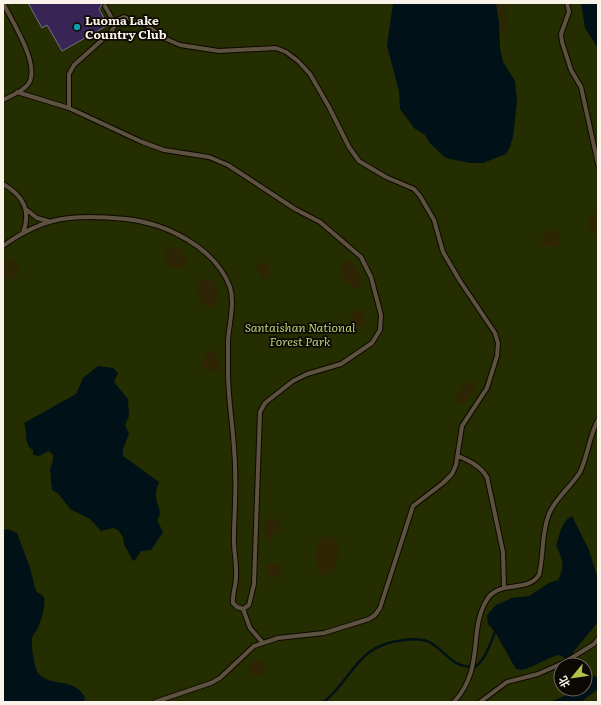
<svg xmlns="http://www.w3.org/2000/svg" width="601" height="705" font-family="Literata,'Noto Sans SC',serif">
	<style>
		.green { fill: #252e00; fill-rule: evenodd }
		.sand { fill: #2e2504 }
		.water { fill: #001117 }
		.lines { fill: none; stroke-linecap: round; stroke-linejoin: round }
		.stream { stroke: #001117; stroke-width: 2.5 }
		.building { fill: #382555; stroke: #767084 }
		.service-casing { stroke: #0f0700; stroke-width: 6 }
		.service { stroke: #5d5240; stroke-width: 4 }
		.culture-dot { fill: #0f9aa8; stroke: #0c0803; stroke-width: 1.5 }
		.labels { text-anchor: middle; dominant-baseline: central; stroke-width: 3.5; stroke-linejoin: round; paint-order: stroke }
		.poi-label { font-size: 12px; font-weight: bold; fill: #f9f3e8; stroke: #0c0803; text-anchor: start }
		.park-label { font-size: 12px; font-style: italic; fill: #b9cf77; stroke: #0c0803 }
	</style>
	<rect width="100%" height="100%" fill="#261d0c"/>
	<path class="green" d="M3,3h595v699h-595zM561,665h24v24h-24z"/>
	<path class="sand" d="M496,3h8c2,9 5,24 -2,31l-3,-3 1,-8z
		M598,211v23c-8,0 -9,-7 -12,-13z
		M553,229l7,6v11l-7,1 -3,-2h-8l-2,-2c3,-7 6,-11 13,-14z
		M171,247l7,1 5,4 5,10 -5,6 -8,1c-7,-3 -12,-9 -11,-17z
		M8,258l4,1 7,8 -2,8 -4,4 -10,-1v-18z
		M347,260c8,5 16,17 13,26l-4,2 -9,-4 -6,-14v-5z
		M264,262l4,3 3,9 -2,3 -5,2 -8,-9v-3z
		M205,279l8,2 6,10 -2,11 -7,5 -6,-1c-6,-8 -10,-22 1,-27z
		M350 318a8 8 0 1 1 16 0a8 8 0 1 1-16 0Z
		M211,351c9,3 9,9 10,18l-3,3 -13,-2 -4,-6 2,-9z
		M470,381l6,3v3l-11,17 -3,2 -4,-2 -2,-7 6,-11z
		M270,518c6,0 10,4 10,11l-8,8 -5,2c-6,-7 -5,-16 3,-21z
		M327,536c19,1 11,34 -2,39l-5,-1c-8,-11 -8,-33 7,-38z
		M265 570a8 8 0 1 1 16 0a8 8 0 1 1-16 0Z
		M249 668a8 8 0 1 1 16 0a8 8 0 1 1-16 0Z"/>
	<path class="water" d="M393,3h103l3,20 1,25 3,14 12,19 2,20 -4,36 -3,10 -4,7 -23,9h-13l-24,-5 -5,-4 -12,-12 -4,-7 -11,-7 -14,-19 -1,-18 -12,-45z
		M581,3h17v45l-13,-20z
		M98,366l15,2 5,5 -4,9 14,17 1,17 -4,9 4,9 -6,15v7l36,26c-2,4 -3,9 -3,13 -1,9 8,16 1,25l6,12 -12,18 -10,1 -6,9 -2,1 -9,-17 -1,-7 -5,-7 -5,-2 -12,3 -11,-12 -20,-10 -12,-16 -6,-3 -2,-21 3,-9v-5l-4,-4 -10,5 -6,-1v-5c-10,-6 -5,-17 -9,-27l52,-29 7,-16z
		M572,516l17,34 9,29v43l-25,30 7,13h-8l-10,-9 -5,-1 -31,14 -5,1 -5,-1 -21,-37 -7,-8 -1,-9 9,-10 16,-7 17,-2 20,-13 9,-3c7,-13 5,-22 -2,-34 4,-11 5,-25 16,-30z
		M8,529l9,4 13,35 6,23 8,6c2,11 -3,23 -7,33 -2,2 -4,5 -5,8 -1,7 2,29 6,35 13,15 34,3 47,24l-1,5h-81v-172z
		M585,671l13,7v11l-17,13h-31l19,-8 4,-5h12z"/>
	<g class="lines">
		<path class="stream" d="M324,702c31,-26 32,-57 80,-62 8,-1 19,-2 27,3 19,12 18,23 44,24 11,-8 15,-23 20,-35"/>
	</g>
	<path class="building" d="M28,3h75l-4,6 9,16 -46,26 -15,-26 -5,3z"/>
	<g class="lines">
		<g class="service-casing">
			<path id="service" d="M567,3l2,9 -8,22 1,8 9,28 10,17 17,77
				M105,6l10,18
				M3,100c8,-4 21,-9 26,-17 11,-19 -17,-62 -26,-80
				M69,108v-34l5,-9 37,-33 8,-13 5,-2 24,9 16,12 16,7 39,6 57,-3 10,4 12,9 12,13 19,33 20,40 10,14 27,16 28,12 6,7 14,24 9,32 17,29 35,52 3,10 -1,13 -10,32 -25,38 -6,39 -4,9 -9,9 -30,23 -33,102 -5,7 -6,4 -45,14 -46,5 -24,8 -34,32 -9,5 -56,19
				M3,184c21,12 28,27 20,49
				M27,210l10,8 11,3
				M3,246c42,-31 74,-32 123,-27 39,4 89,28 104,68 5,16 -1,37 -2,54 0,10 0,20 0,30 0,22 3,43 5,64 2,21 3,44 2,66 0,11 -1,22 -1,33 -1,15 3,29 2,43 0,9 -4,17 -3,26l4,4 6,2 6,-4 5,-21 6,-172 5,-9 28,-22 14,-7 34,-10 31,-21 8,-13 1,-15 -10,-38 -10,-20 -41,-35 -25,-13 -67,-44 -19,-8 -45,-7 -22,-8 -73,-34 -52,-16
				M458,456c12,5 22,10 29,21l16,75 1,35
				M243,609l7,19 13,15
				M454,702c32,-35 13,-73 34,-104 13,-18 39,-5 51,-23 5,-20 2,-42 10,-61 6,-16 22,-27 31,-42 8,-16 9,-36 18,-52
				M480,702l27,-20 31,-8 27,-12 29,-18 4,-5"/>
		</g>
		<use href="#service" class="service"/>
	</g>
	<circle class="culture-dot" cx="77" cy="27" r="4"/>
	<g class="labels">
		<g class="poi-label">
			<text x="85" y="20">Luoma Lake<tspan x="85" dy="14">Country Club</tspan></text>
		</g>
		<g class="park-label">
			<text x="300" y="327">Santaishan National<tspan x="300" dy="14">Forest Park</tspan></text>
		</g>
	</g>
	<rect width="601" height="705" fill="none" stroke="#f9f3e8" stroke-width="8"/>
	<g transform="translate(573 677) rotate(241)"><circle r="19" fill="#0c0803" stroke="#6b665f"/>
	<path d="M0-3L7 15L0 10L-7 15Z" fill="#b5c249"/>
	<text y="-6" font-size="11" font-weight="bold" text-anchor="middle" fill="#f9f3e8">北</text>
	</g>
</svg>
